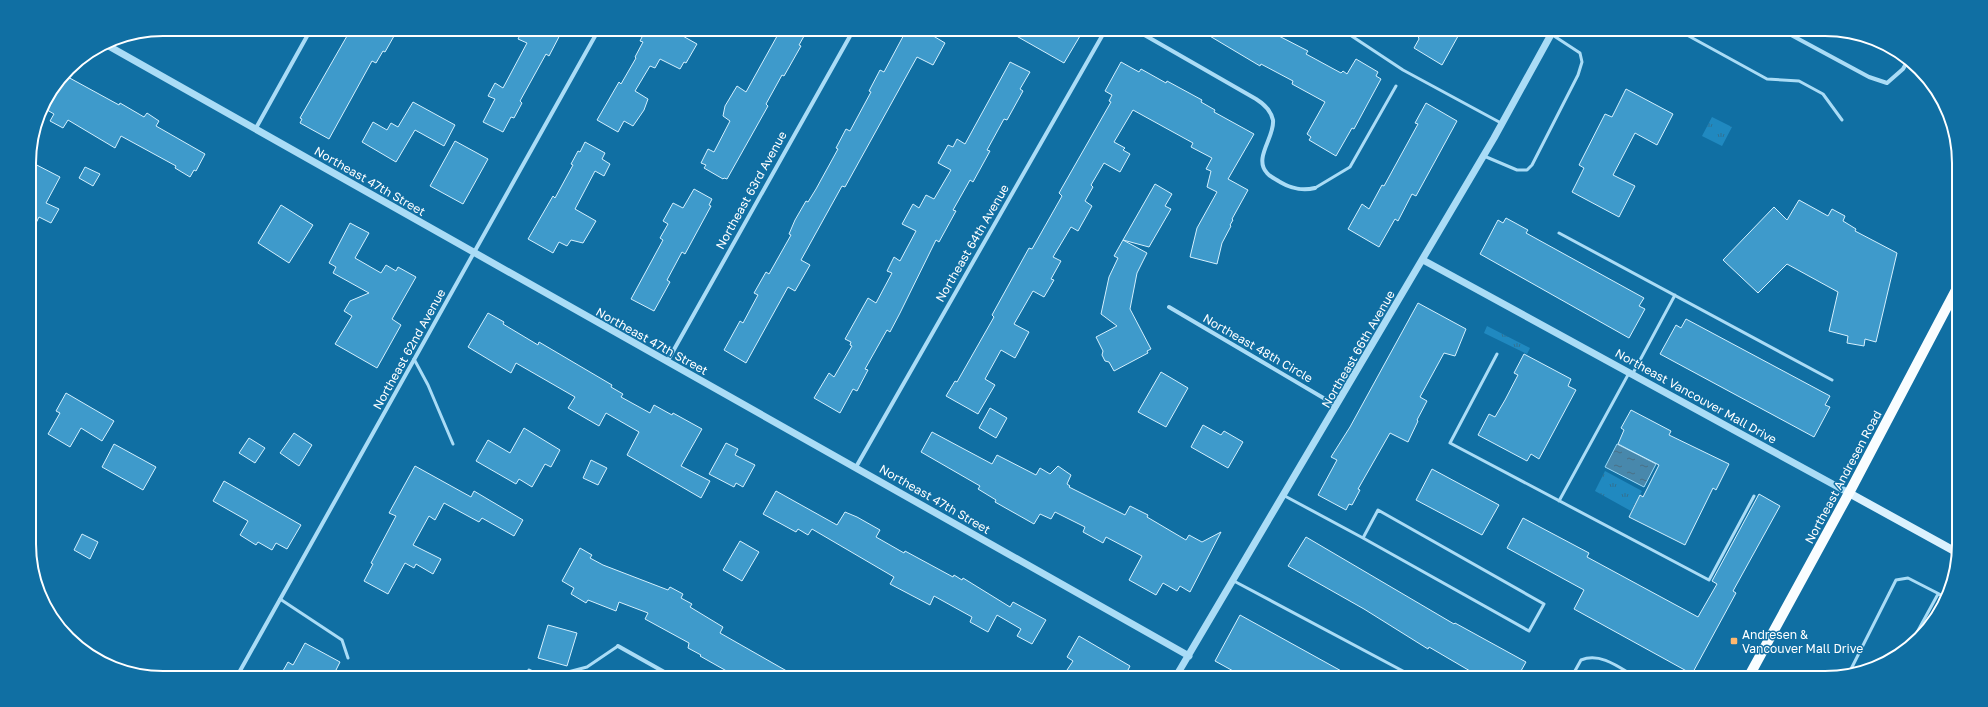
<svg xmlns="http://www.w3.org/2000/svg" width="1988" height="707" font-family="'Golos Text',sans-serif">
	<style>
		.park { fill: url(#park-tufts) }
		.water { fill: url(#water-ripples); stroke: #9cdbf9 }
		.building { fill: #3e9acb; stroke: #d4f0fe }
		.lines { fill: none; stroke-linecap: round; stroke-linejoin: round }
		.service { stroke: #aadcf6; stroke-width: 3 }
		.minor { stroke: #aadcf6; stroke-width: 4 }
		.tertiary { stroke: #aadcf6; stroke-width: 7 }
		.secondary { stroke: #dbf1fe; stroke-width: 8 }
		.primary { stroke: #f9fdff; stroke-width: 10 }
		.poi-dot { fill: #ffb86f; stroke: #106fa3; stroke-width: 1.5 }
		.labels { text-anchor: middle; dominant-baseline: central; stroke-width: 3; stroke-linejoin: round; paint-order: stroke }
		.street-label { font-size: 12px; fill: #fff; stroke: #106fa3 }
		.poi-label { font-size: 12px; fill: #fff; stroke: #106fa3; text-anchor: start }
		.rim { fill: none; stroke: #fff; stroke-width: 2 }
	</style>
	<defs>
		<pattern id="park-tufts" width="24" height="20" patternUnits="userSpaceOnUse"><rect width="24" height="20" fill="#2089c0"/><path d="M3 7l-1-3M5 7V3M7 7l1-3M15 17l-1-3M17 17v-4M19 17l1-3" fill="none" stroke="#327192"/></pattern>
		<pattern id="water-ripples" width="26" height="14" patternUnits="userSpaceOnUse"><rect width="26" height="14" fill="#4888ac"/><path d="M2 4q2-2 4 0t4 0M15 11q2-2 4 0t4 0" fill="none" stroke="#4a7086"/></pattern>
	</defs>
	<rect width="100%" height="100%" fill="#106fa3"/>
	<path class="park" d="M1712,117l20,10 -10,19 -20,-10z
		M1487,326l43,22 -3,6 -43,-21z
		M1605,471l37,20 -11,20 -36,-20z"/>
	<path class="water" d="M1617,444l39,20 -12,23 -39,-20z"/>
	<path class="building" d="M351,29h47l-13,23 -2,-1 -7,12 -4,-2 -43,78 -29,-16 2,-4 -2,-1z
		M523,29h31l7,4 -12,23 -3,-2 -26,47 2,2 -8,15 -3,-1 -8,15 -20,-10 12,-23 -7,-3 7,-13 8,5 24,-45 -9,-4z
		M646,29h38l-3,6 16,9 -11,19 -2,-1 -4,7 -20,-10 -5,9 -5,-2 -15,25 13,8 -4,11 -11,16 -9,-5 -6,11 -21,-12 22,-38 2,2 15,-26 -1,-1 8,-15 -3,-1z
		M781,29h27l-9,16 2,1 -17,30 -2,-1 -16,29 2,2 -41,73 -3,-1 -1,1 -19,-11 2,-3 -5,-2 7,-14 6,3 16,-31 -7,-5 2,-10 12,-20 9,6z
		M907,29h26l-3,5 15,9 -12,22 -16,-8 -72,130 -3,-1 -41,74 9,5 -15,26 -7,-4 -42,76 -22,-13 16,-29 3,2 15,-28 -4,-2 12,-21 3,2 22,-39 -2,-1 6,-14 11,-19 2,1 8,-13 22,-40 -2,-1 10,-19 4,2 21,-39 -2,-1 11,-21 4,2z
		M1004,29h64l12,7 -16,27z
		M1198,29h83l-4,6 31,16 -2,3 35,19 2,-2 4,3 9,-15 22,13 -2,4 5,3 -27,50 -2,-1 -16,28 -27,-16 2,-3 -4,-3 18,-32 -33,-18 1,-3 -32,-17 -1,2z
		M1416,29h46l-20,36 -28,-17 5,-9z
		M1010,62l20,10 -10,17 3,2 -16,29 -3,-1 -17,31 3,1 -17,31 -3,-2 -17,30 3,1 -17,31 -3,-2 -36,73 -10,19 -3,-2 -22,39 3,1 -11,21 -4,-2 -13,24 -26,-15 15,-25 5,4 18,-31 -2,-1 1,-3 -6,-3 23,-41 8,5 16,-30 -5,-2 7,-14 6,4 16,-30 -14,-7 11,-20 6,4 7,-13 8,4 17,-29 -13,-7 10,-18 5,2 4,-8 8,5z
		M1121,62l18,10 2,-3 25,14 1,-2 35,19 -1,2 14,8 -1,2 40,22 -26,45 20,11 -16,29 1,1 -3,5 1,1 -9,17 -5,21 -27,-7 7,-29 20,-36 -10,-5 4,-16 -5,-2 6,-11 -21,-11 2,-4 -60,-33 -19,32 11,6 -2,2 7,4 -10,18 -16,-9 -13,22 2,2 -8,14 7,5 -14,25 -7,-4 -18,30 8,4 -10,18 3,1 -10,17 -11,-6 -19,33 15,8 -14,26 -14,-8 -16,29 10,6 -17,29 -32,-18 9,-15 2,1 37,-65 -2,-2 37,-67 3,1 30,-53 -3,-3 52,-91 -2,-1 3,-6 -7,-4z
		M66,76l53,29 1,-2 24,14 3,-4 12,8 -3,5 49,28 -9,17 -2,-1 -4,7 -15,-9 1,-2 -55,-30 -6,12 -47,-28 -5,8 -13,-7 4,-7 -12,-7 1,-3 15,-20 3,1z
		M1626,89l47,25 -16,31 -22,-12 -22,42 22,11 -16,31 -47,-25 12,-24 -5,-3 26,-51 7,3z
		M413,102l42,23 -11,21 -29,-16 -19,32 -34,-20 11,-20 14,8 4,-7 7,4z
		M1426,103l31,18 -41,75 -4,-2 -14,27 -3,-2 -16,28 -31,-18 14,-25 7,5 13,-24 2,1 34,-62 -3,-1z
		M455,141l33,18 -25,45 -33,-18z
		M585,142l20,11 -3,6 8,5 -6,12 -9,-5 -20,38 21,12 -13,22 -12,-3 -4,6 -8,-4 -6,11 -25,-14 25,-43 2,2 18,-33 -2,-1 7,-13 2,1z
		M29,161l31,16 -14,26 13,6 -8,14 -12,-6 -9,18z
		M85,167l15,7 -7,12 -14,-8z
		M1155,184l17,10 -7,12 6,3 -22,38 -26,-7z
		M694,189l18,10 -3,6 2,1 -26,48 -3,-2 -15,28 3,2 -16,29 -23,-12 32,-59 -3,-2 8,-14 -5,-3 10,-18 10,5z
		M1799,200l29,16 4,-7 13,7 -2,5 13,8 -1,2 42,22 -21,89 -11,-3 -1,7 -17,-3 1,-7 -19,-5 9,-39 -51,-28 -29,29 -35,-33 51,-53 13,13z
		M281,205l32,20 -24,38 -31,-20z
		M1506,218l22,12 -2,3 118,65 -5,8 6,3 -16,29 -149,-84 18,-34 5,3z
		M350,223l19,10 -14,25 26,15 5,-8 10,6 2,-4 18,10 -24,42 9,6 -24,43 -42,-24 17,-28 -8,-5 6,-10 19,-8 -36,-20 3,-6 -7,-4z
		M1123,240l24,13 -10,20 -7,36 21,40 -4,2 1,2 -34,18 -5,-9 -4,-1 -3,-6 1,-4 -7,-14 21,-11 -16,-12 8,-37 9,-19 -4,-2z
		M1418,303l48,26 -11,27 -11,-3 -24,44 7,4 -10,19 1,1 -10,21 -18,-9 -32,56 2,1 -8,15 -3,-1 -3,6 -28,-15 19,-35 -6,-3 19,-30z
		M488,313l16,9 -1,2 35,21 1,-3 73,43 -1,2 12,7 -2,3 29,16 4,-8 18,10 1,-2 29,16 -21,37 29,15 -9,17 -74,-43 12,-23 -33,-19 -7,13 -31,-18 7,-11 -59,-34 -5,10 -43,-26z
		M1686,319l144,77 -5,9 5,2 -16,30 -154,-83 16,-29 5,3z
		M1524,354l47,25 -3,7 8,4 -37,69 -8,-5 -4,7 -49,-26 11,-21 6,3 10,-17 13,-25 -4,-2z
		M1161,372l27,16 -22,39 -28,-15z
		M66,393l48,28 -12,20 -21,-13 -11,19 -22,-13 12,-21 -4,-2z
		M990,408l17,10 -11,20 -17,-10z
		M1631,410l40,21 -2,4 60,29 -13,26 -3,-2 -28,57 -56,-28 11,-22 3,2 16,-32 -41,-21 6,-14 -3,-2z
		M1203,425l18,10 3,-4 19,11 -15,26 -37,-21z
		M524,428l36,22 -9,17 -6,-3 -13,23 -13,-8 -3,5 -40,-23 12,-21 22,13z
		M932,432l60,32 5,-9 39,20 4,-7 10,6 8,-8 13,9 -4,9 3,2 -1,1 56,28 5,-9 18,9 -1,2 39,23 3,-5 13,7 19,-10 -31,60 -10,-6 -3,5 -14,-8 -7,12 -27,-15 13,-24 -36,-19 -3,6 -20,-11 2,-5 -30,-15 -4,7 -11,-5 -6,10 -39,-22 1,-2 -18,-11 2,-3 -59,-34z
		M294,433l18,12 -13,21 -19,-13z
		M249,438l16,10 -10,15 -16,-10z
		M726,443l12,6 -3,6 20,10 -12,22 -7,-4 -2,4 -25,-13z
		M114,444l42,23 -13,23 -41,-23z
		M591,460l16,8 -9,17 -15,-7z
		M415,466l56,31 3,-6 49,29 -9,16 -32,-18 -3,4 -35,-19 -9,17 -6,-4 -16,29 28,14 -8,15 -17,-10 -2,4 -9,-5 -17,31 -24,-13 9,-17 -2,-1 25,-47 -7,-3z
		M1432,469l67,36 -17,30 -66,-35z
		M224,481l77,44 -14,24 -11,-6 -4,7 -14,-8 -2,3 -16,-10 8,-14 -35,-20z
		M776,491l61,34 8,-13 12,5 23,13 -4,7 28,16 1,-2 48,26 1,-2 8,5 1,-2 47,29 3,-5 33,18 -14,24 -15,-8 4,-7 -24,-14 -9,17 -18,-10 2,-5 -38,-21 -4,9 -40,-21 4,-7 -82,-48 -4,6 -10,-6 -2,3 -33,-18z
		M1759,494l21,12 -47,85 3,2 -44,81 -118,-65 10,-19 -77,-42 16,-30 66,35 -2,4 111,60 19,-33 -5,-3z
		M82,534l16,8 -8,17 -16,-9z
		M1306,537l148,87 1,-1 71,39 -9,16h-35l-53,-31 -1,2 -64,-40 -76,-43z
		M740,541l19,11 -17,29 -19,-11z
		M580,548l12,7 -2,3 13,7 65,25 2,-3 13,7 -2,4 11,6 -2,3 33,20 -3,6 79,45h-60l-39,-22 1,-1 -13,-7 1,-5 -44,-24 3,-6 -29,-11 -3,9 -28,-11 -2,3 -15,-9 3,-6 -12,-7z
		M1240,615l114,63h-108l-31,-17z
		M548,625l29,8 -10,33 -29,-8z
		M1079,636l51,30 -6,12h-43l-14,-8 6,-9 -6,-4z
		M305,643l35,19 -8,16h-53l9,-16 5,3z"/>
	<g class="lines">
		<path class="service" d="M1341,29l62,41 98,53
			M1676,29l91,50 32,2 24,13 19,26
			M1484,156l33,14h10l5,-5 46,-90 4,-13 -2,-9 -29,-19
			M1315,188l35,-21 46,-81
			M1559,233l273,147
			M1497,354l-47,89 259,137 45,-84
			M414,359l14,26 25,59
			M1632,375l43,-80
			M1283,495l80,43 15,-28 166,94 -15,27 -166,-93
			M1559,501l70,-128
			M1232,580l184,98
			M1945,598l7,-13
			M280,599l62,41 6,18
			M1909,647l29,-53
			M529,670l16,8 42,-11 31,-21
			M1848,675l48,-95 12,-2 39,20
			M1571,678l10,-18c20,-8 39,8 56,18"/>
		<path class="minor" d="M1134,29l122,70c8,5 15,11 17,21 2,17 -20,38 -6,53 3,4 9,6 13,9 12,7 22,9 35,6
			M1780,29l89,48 18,6 16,-14 4,-7
			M256,128l55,-99
			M1169,307l168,99
			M667,362l187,-333
			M856,467l250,-438
			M618,646l57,32
			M236,678l363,-649"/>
		<path class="tertiary" d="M105,44l1084,612
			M1423,260l426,233
			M1175,678l319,-540 60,-109"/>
		<path class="secondary" d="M1849,493l109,60"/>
		<path class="primary" d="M1748,678l101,-185 109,-207"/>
	</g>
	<rect class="poi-dot" x="1730" y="637" width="8" height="8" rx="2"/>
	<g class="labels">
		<g class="street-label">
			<text transform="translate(370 181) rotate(30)">Northeast 47th Street</text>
			<text transform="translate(751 190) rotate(-61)">Northeast 63rd Avenue</text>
			<text transform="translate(972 243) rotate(-60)">Northeast 64th Avenue</text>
			<text transform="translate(652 341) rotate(29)">Northeast 47th Street</text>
			<text transform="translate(1258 348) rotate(30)">Northeast 48th Circle</text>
			<text transform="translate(409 349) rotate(-61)">Northeast 62nd Avenue</text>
			<text transform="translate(1358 349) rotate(-60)">Northeast 66th Avenue</text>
			<text transform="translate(1696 396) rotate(29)">Northeast Vancouver Mall Drive</text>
			<text transform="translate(1843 477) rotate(-62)">Northeast Andresen Road</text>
			<text transform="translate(935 499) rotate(30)">Northeast 47th Street</text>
		</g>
		<g class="poi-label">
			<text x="1742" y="634">Andresen &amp;<tspan x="1742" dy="14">Vancouver Mall Drive</tspan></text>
		</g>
	</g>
	<path d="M0 0H1988V707H0ZM163 36H1825A127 127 0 0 1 1952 163V544A127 127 0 0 1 1825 671H163A127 127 0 0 1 36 544V163A127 127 0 0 1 163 36Z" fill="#106fa3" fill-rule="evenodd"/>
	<path class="rim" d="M163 36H1825A127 127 0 0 1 1952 163V544A127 127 0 0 1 1825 671H163A127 127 0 0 1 36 544V163A127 127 0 0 1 163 36Z"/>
</svg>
